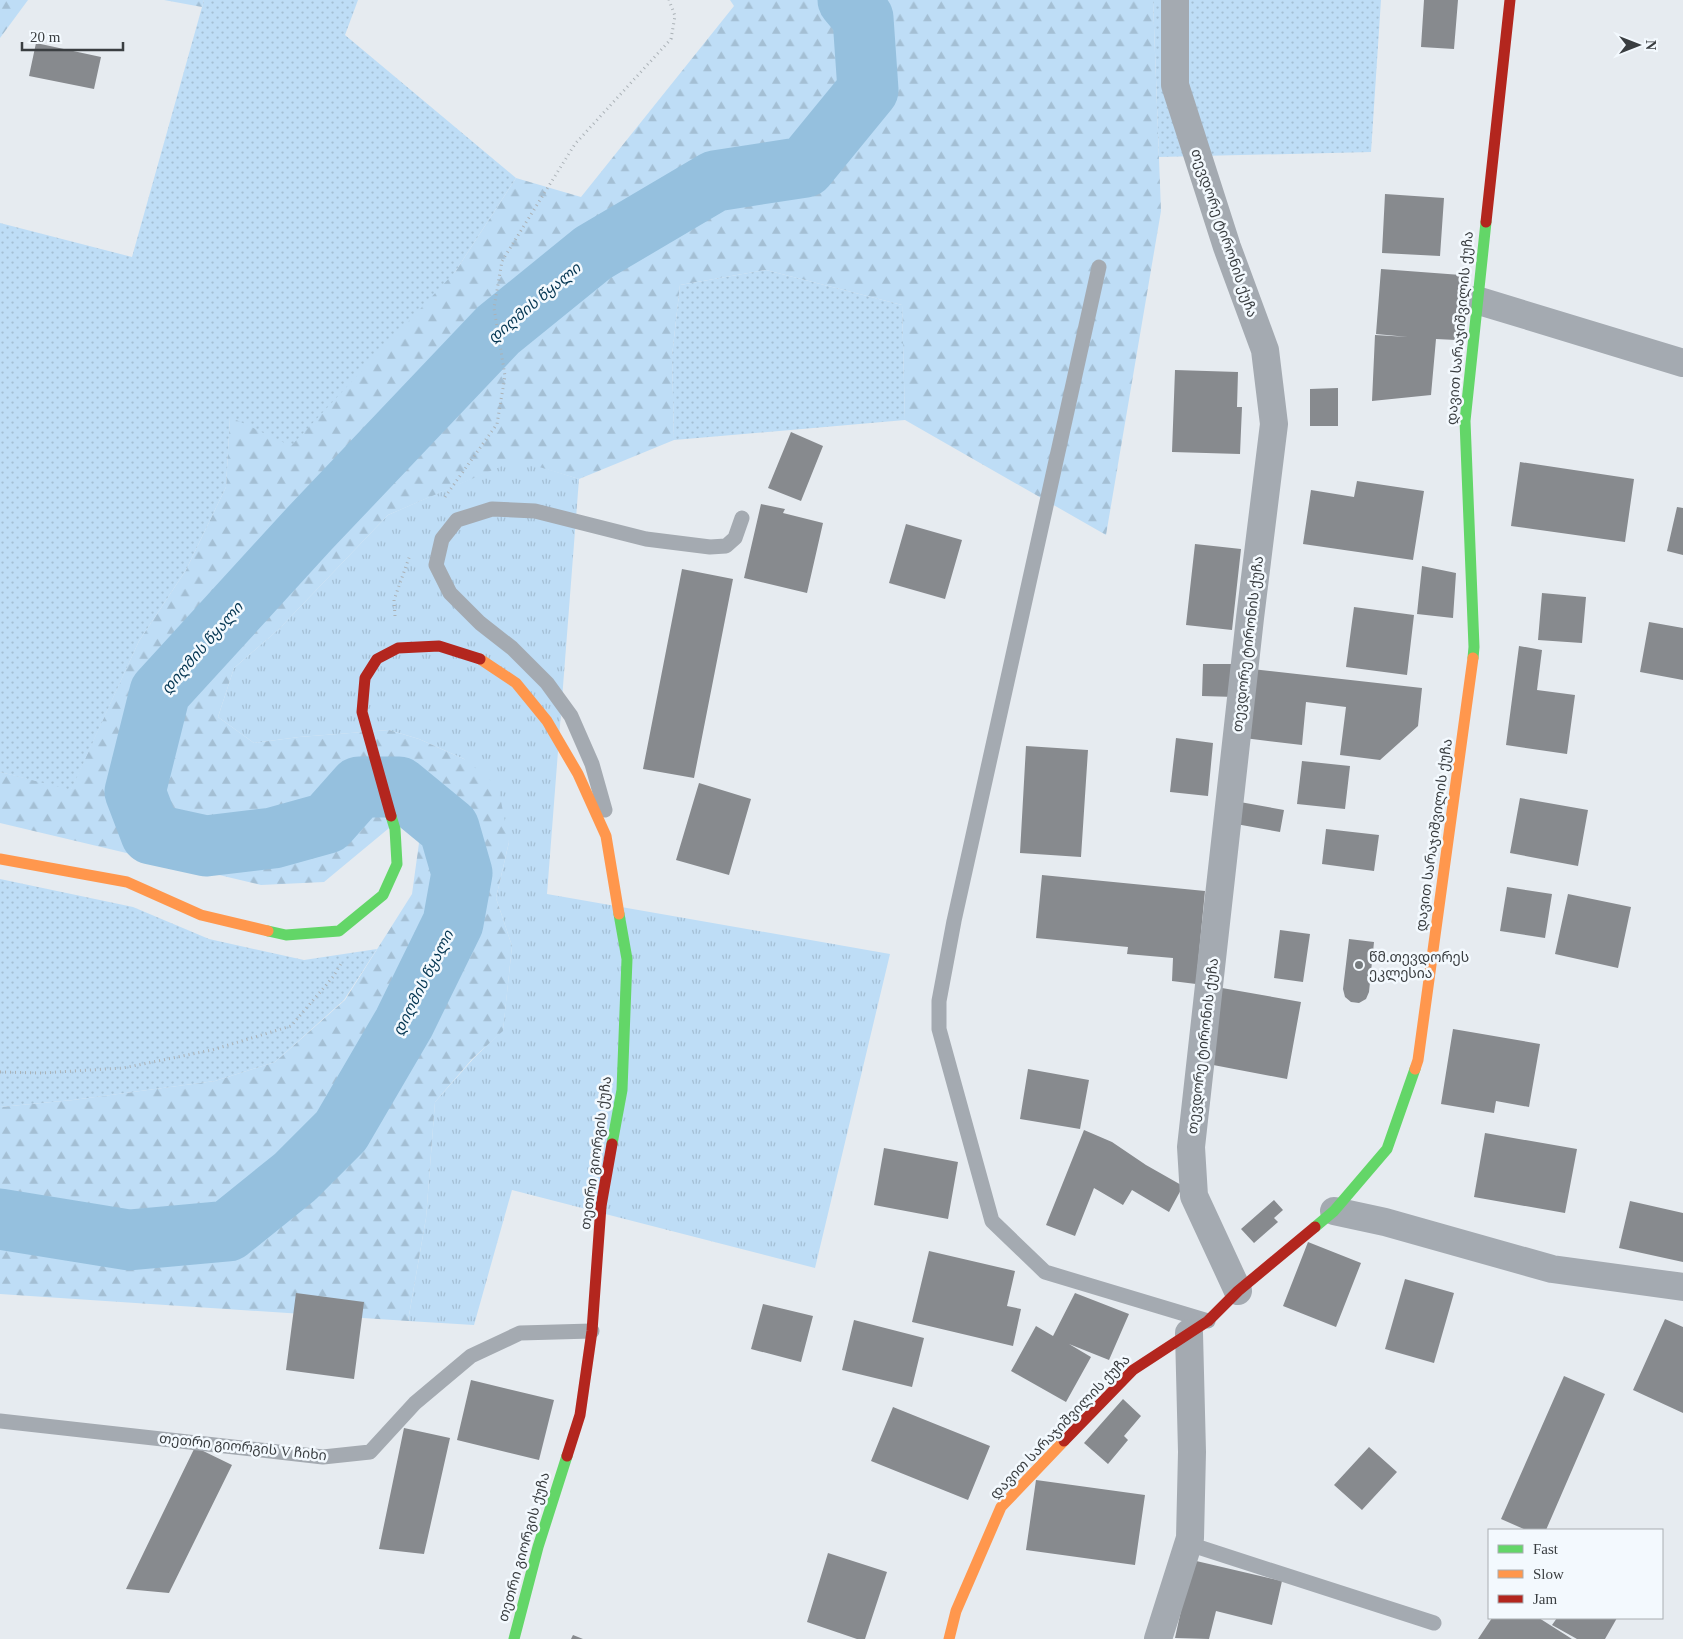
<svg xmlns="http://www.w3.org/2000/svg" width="1683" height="1639" font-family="'Times New Roman','Noto Sans Georgian',serif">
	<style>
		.grass { fill: url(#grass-tufts) }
		.forest { fill: url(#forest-firs) }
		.park { fill: url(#park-dots) }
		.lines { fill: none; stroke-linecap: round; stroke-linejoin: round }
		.river { stroke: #95c0de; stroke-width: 61 }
		.building { fill: #878a8e }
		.path { stroke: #abb2b7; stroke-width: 3; stroke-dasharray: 1 4; stroke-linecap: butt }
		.lane { stroke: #a4aab1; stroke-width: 15 }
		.street { stroke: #a4aab1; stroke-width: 28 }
		.fast { stroke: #63d668; stroke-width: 11 }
		.slow { stroke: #ff974d; stroke-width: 11 }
		.jam { stroke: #b3261e; stroke-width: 11 }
		.poi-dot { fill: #767b7e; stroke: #f3f9fe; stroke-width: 2 }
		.labels { text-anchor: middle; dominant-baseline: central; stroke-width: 5; stroke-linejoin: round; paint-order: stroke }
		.street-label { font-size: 14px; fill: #3a3e41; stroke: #f3f9fe }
		.poi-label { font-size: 14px; fill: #3a3e41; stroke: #f3f9fe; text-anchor: start }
		.water-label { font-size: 15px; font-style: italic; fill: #033551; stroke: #f3f9fe }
	</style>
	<defs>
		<pattern id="grass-tufts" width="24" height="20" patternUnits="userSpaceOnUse" patternTransform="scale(1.25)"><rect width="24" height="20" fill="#beddf6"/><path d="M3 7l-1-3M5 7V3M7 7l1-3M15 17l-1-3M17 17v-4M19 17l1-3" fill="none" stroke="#a4bfd4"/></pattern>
		<pattern id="forest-firs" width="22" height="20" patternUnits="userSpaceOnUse" patternTransform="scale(1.25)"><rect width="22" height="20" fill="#beddf6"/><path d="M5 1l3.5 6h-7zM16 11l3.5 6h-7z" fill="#a4bfd4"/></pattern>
		<pattern id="park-dots" width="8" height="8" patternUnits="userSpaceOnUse" patternTransform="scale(1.25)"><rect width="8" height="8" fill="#beddf6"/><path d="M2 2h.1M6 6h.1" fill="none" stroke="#a4bfd4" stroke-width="1.8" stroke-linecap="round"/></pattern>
	</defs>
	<rect width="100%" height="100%" fill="#e6ebf0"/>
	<path class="grass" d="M516,459l63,20 -32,415 343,60 -75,314 -303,-78 -38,135 -66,-4 18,-103 9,-116 39,-44 29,-28 9,-84 -16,-48 13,-56 -45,-83 -45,-20 -30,-9 -90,7 -45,6 -36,-26 16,-49 45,-39 109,-114z"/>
	<path class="forest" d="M0,0h28l-28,38z
		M164,0h40l-2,7z
		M730,0h423l8,211 -55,324 -201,-115 -3,-115 -136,-35 -86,15 -8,71 2,84 -95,39 -63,-19 -128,55 -109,114 -45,39 -16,49 36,26 45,-6 90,-7 30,9 45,20 34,27 11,56 -13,56 16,48 -9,85 -30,27 -38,44 -9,116 -18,103 -408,-27v-187l73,-7 142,-19 60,-19 70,-62 67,-106 7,-51 -13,-29 -82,68 -63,3 -261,-62v-51l71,17 68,-148 47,-71 40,-83 4,-71 225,-144 61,-94 65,19 153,-191z"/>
	<path class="park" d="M204,0h154l-13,35 171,143 -61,94 -164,174 -61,-29 -4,70 -40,83 -47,71 -68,149 -71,-18v-549l132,34z
		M1153,0h228l-10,152 -212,5z
		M766,270l136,35 3,115 -231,20 -2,-84 8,-71z
		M0,879l133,28 76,32 95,21 73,-11 -33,51 -69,62 -60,19 -142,19 -73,7z"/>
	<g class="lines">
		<path class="river" d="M0,1219l129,21 99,-9 67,-54 46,-46 63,-108 49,-100 9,-50 -13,-45 -50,-41h-40l-32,36 -54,15 -67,8 -55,-12 -16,-42 25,-100 149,-163 189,-199 95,-77 122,-72 90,-14 63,-77 -5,-72 -15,-18"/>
	</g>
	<path class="building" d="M1424,0h34l-4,49 -33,-2z
		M36,43l65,14 -7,32 -65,-13z
		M1385,194l59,4 -4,58 -58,-3z
		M1381,269l80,6 -5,65 -20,-1 -5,56 -59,6 3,-66 33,2 -32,-3z
		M1175,370l63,2 -1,35h5l-2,47 -68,-2z
		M1338,388v38h-28v-37z
		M791,432l32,14 -22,55 -33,-13z
		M1520,462l114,17 -9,63 -114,-16z
		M1357,481l67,10 -11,69 -110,-16 8,-54 43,7z
		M761,504l24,5 -2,4 40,10 -16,70 -63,-15z
		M1677,507l6,1v47l-16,-4z
		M906,524l56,16 -17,59 -56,-16z
		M1195,544l46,5 -9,81 -46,-5z
		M1422,566l34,7 -3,45 -36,-4z
		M682,569l51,10 -39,199 -51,-9z
		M1542,593l44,4 -4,46 -44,-3z
		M1354,607l60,8 -7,60 -61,-8z
		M1649,622l34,6v52l-43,-8z
		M1519,646l23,4 -5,40 38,5 -8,59 -61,-9z
		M1203,664h32v33l-33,-1z
		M1252,669l170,19 -4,38 -38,34 -40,-5 6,-48 -40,-5 -4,43 -58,-7z
		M1176,738l37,5 -5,53 -38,-4z
		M1026,746l62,4 -7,107 -61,-4z
		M1302,761l48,5 -5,43 -48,-5z
		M699,783l52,16 -22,76 -53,-15z
		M1520,798l68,12 -10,56 -68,-13z
		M1240,802l44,8 -4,22 -44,-8z
		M1326,829l53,6 -5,36 -52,-7z
		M1042,875l163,16 -9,93 -24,-3 1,-23 -46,-4 1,-7 -92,-9z
		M1507,887l45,7 -7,44 -45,-7z
		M1568,894l63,13 -13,61 -63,-14z
		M1280,930l30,4 -7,48 -29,-4z
		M1349,939l25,3 -5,50 -3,7 -7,4 -8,-1 -6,-5 -2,-8z
		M1222,988l79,14 -14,77 -79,-15z
		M1453,1029l87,15 -11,63 -33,-6 -2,12 -53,-9z
		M1028,1069l61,11 -9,49 -60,-10z
		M1084,1130l28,12 34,23 37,21 -14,26 -37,-22 -9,15 -29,-17 -19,48 -29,-11z
		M1485,1133l92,16 -12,64 -91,-16z
		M884,1148l74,14 -10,57 -74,-14z
		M1274,1200l9,10 -9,8 4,4 -24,21 -13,-14z
		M1630,1201l53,12v49l-64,-14z
		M1308,1242l53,21 -25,64 -53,-21z
		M929,1251l86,20 -8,35 14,3 -8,37 -101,-24z
		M1405,1279l49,14 -20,70 -49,-14z
		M296,1293l68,9 -10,77 -68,-9z
		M1075,1293l54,21 -20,46 -40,-16 22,13 -25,45 -55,-31 25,-45 17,10z
		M763,1304l50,12 -12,46 -50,-13z
		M1665,1319l18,8v86l-50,-23z
		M854,1320l70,18 -12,49 -70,-17z
		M1564,1376l41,18 -59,136h-20l-25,-11z
		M471,1380l83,20 -15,60 -82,-20z
		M1123,1399l18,17 -17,20 4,4 -20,24 -24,-21z
		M893,1407l97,39 -22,54 -97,-39z
		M404,1428l46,10 -26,116 -45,-5z
		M195,1447l37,18 -63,128 -43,-4z
		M1369,1447l28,25 -35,38 -28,-25z
		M1036,1480l109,15 -10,70 -109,-15z
		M828,1553l59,19 -22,67h-8l-50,-17z
		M1192,1560l90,21 -10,44 -56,-14 -7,28 -34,-1z
		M1492,1618h47l33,21h-94z
		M1557,1618h60l-12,21h-28l-25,-14z
		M573,1635l10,4h-12z"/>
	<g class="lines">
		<path class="path" d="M445,497l52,-73 8,-48 -11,-68 8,-47 73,-117 96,-105 4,-23 -6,-16
			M395,616l-1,-16 16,-45
			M0,1072l41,1 82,-5 89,-18 79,-24 42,-49 9,-15"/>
		<path class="lane" d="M1099,267l-145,654 -15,80v28l53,192 53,51 163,49
			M605,810l-13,-46 -21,-48 -24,-33 -35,-35 -32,-25 -30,-30 -14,-28 6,-26 15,-19 35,-11 43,2 111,28 64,8 16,-1 9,-8 7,-20
			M0,1421l323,36 47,-5 45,-49 56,-47 49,-23 72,-2
			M1189,1544l245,79"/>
		<path class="street" d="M1175,0v85l52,162 38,103 9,74 -24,194 -59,529 3,49 44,95
			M1476,300l207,63
			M1334,1211l51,11 167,47 131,18
			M1158,1639l32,-101 2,-86 -3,-119"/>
		<path class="fast" d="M1473,658l1,-11 -9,-226 21,-199
			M268,931l18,4 53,-4 44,-36 14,-31 -2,-35 -4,-13
			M612,1144l10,-54 5,-131 -8,-45
			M1315,1227l19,-16 53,-62 28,-80
			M514,1639l24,-92 29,-91"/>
		<path class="slow" d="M480,659l36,24 31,38 31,53 28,62 13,78
			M0,859l127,23 74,33 67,16
			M1415,1069l3,-9 55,-402
			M949,1639l7,-28 45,-104 63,-66"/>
		<path class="jam" d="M1486,222l24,-222
			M391,816l-29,-104 3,-34 12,-19 21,-11 41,-2 41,13
			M1064,1441l69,-71 75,-49 30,-30 77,-64
			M567,1456l13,-41 12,-84 9,-125 11,-62"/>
	</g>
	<circle class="poi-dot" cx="1359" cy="965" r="5"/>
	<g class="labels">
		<g class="street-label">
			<text transform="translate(1224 233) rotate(71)">თევდორე ტირონის ქუჩა</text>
			<text transform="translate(1460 328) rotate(-85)">დავით სარაჯიშვილის ქუჩა</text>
			<text transform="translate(1248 644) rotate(-83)">თევდორე ტირონის ქუჩა</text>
			<text transform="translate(1434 835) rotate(-82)">დავით სარაჯიშვილის ქუჩა</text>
			<text transform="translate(1203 1046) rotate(-83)">თევდორე ტირონის ქუჩა</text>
			<text transform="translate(596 1153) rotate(-82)">თეთრი გიორგის ქუჩა</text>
			<text transform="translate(1060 1427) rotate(-46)">დავით სარაჯიშვილის ქუჩა</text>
			<text transform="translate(243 1447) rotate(6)">თეთრი გიორგის V ჩიხი</text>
			<text transform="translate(524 1547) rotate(-74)">თეთრი გიორგის ქუჩა</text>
		</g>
		<g class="poi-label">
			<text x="1369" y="957">წმ.თევდორეს<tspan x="1369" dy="16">ეკლესია</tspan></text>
		</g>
		<g class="water-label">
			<text transform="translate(534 303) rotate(-40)">დიღმის წყალი</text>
			<text transform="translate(202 648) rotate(-49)">დიღმის წყალი</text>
			<text transform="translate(423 983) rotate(-63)">დიღმის წყალი</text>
		</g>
	</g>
	<rect x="1488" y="1529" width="175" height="90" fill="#f3f9fe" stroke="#a9aeb2"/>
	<rect x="1498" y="1545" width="25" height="8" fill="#63d668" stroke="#a9aeb2"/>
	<text x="1533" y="1554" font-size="15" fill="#3a3e41">Fast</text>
	<rect x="1498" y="1570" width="25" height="8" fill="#ff974d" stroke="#a9aeb2"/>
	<text x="1533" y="1579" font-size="15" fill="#3a3e41">Slow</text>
	<rect x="1498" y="1595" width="25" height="8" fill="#b3261e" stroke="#a9aeb2"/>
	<text x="1533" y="1604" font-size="15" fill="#3a3e41">Jam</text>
	<g transform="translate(1638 45) rotate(90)" stroke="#f3f9fe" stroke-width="4" paint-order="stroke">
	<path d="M0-4L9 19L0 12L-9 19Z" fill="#3a3e41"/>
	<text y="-8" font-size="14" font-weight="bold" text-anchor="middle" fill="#3a3e41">N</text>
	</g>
	<path d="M22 42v8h101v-8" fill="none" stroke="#3a3e41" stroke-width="2.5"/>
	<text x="30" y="42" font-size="15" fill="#3a3e41" stroke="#f3f9fe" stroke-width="4" paint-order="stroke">20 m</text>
</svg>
